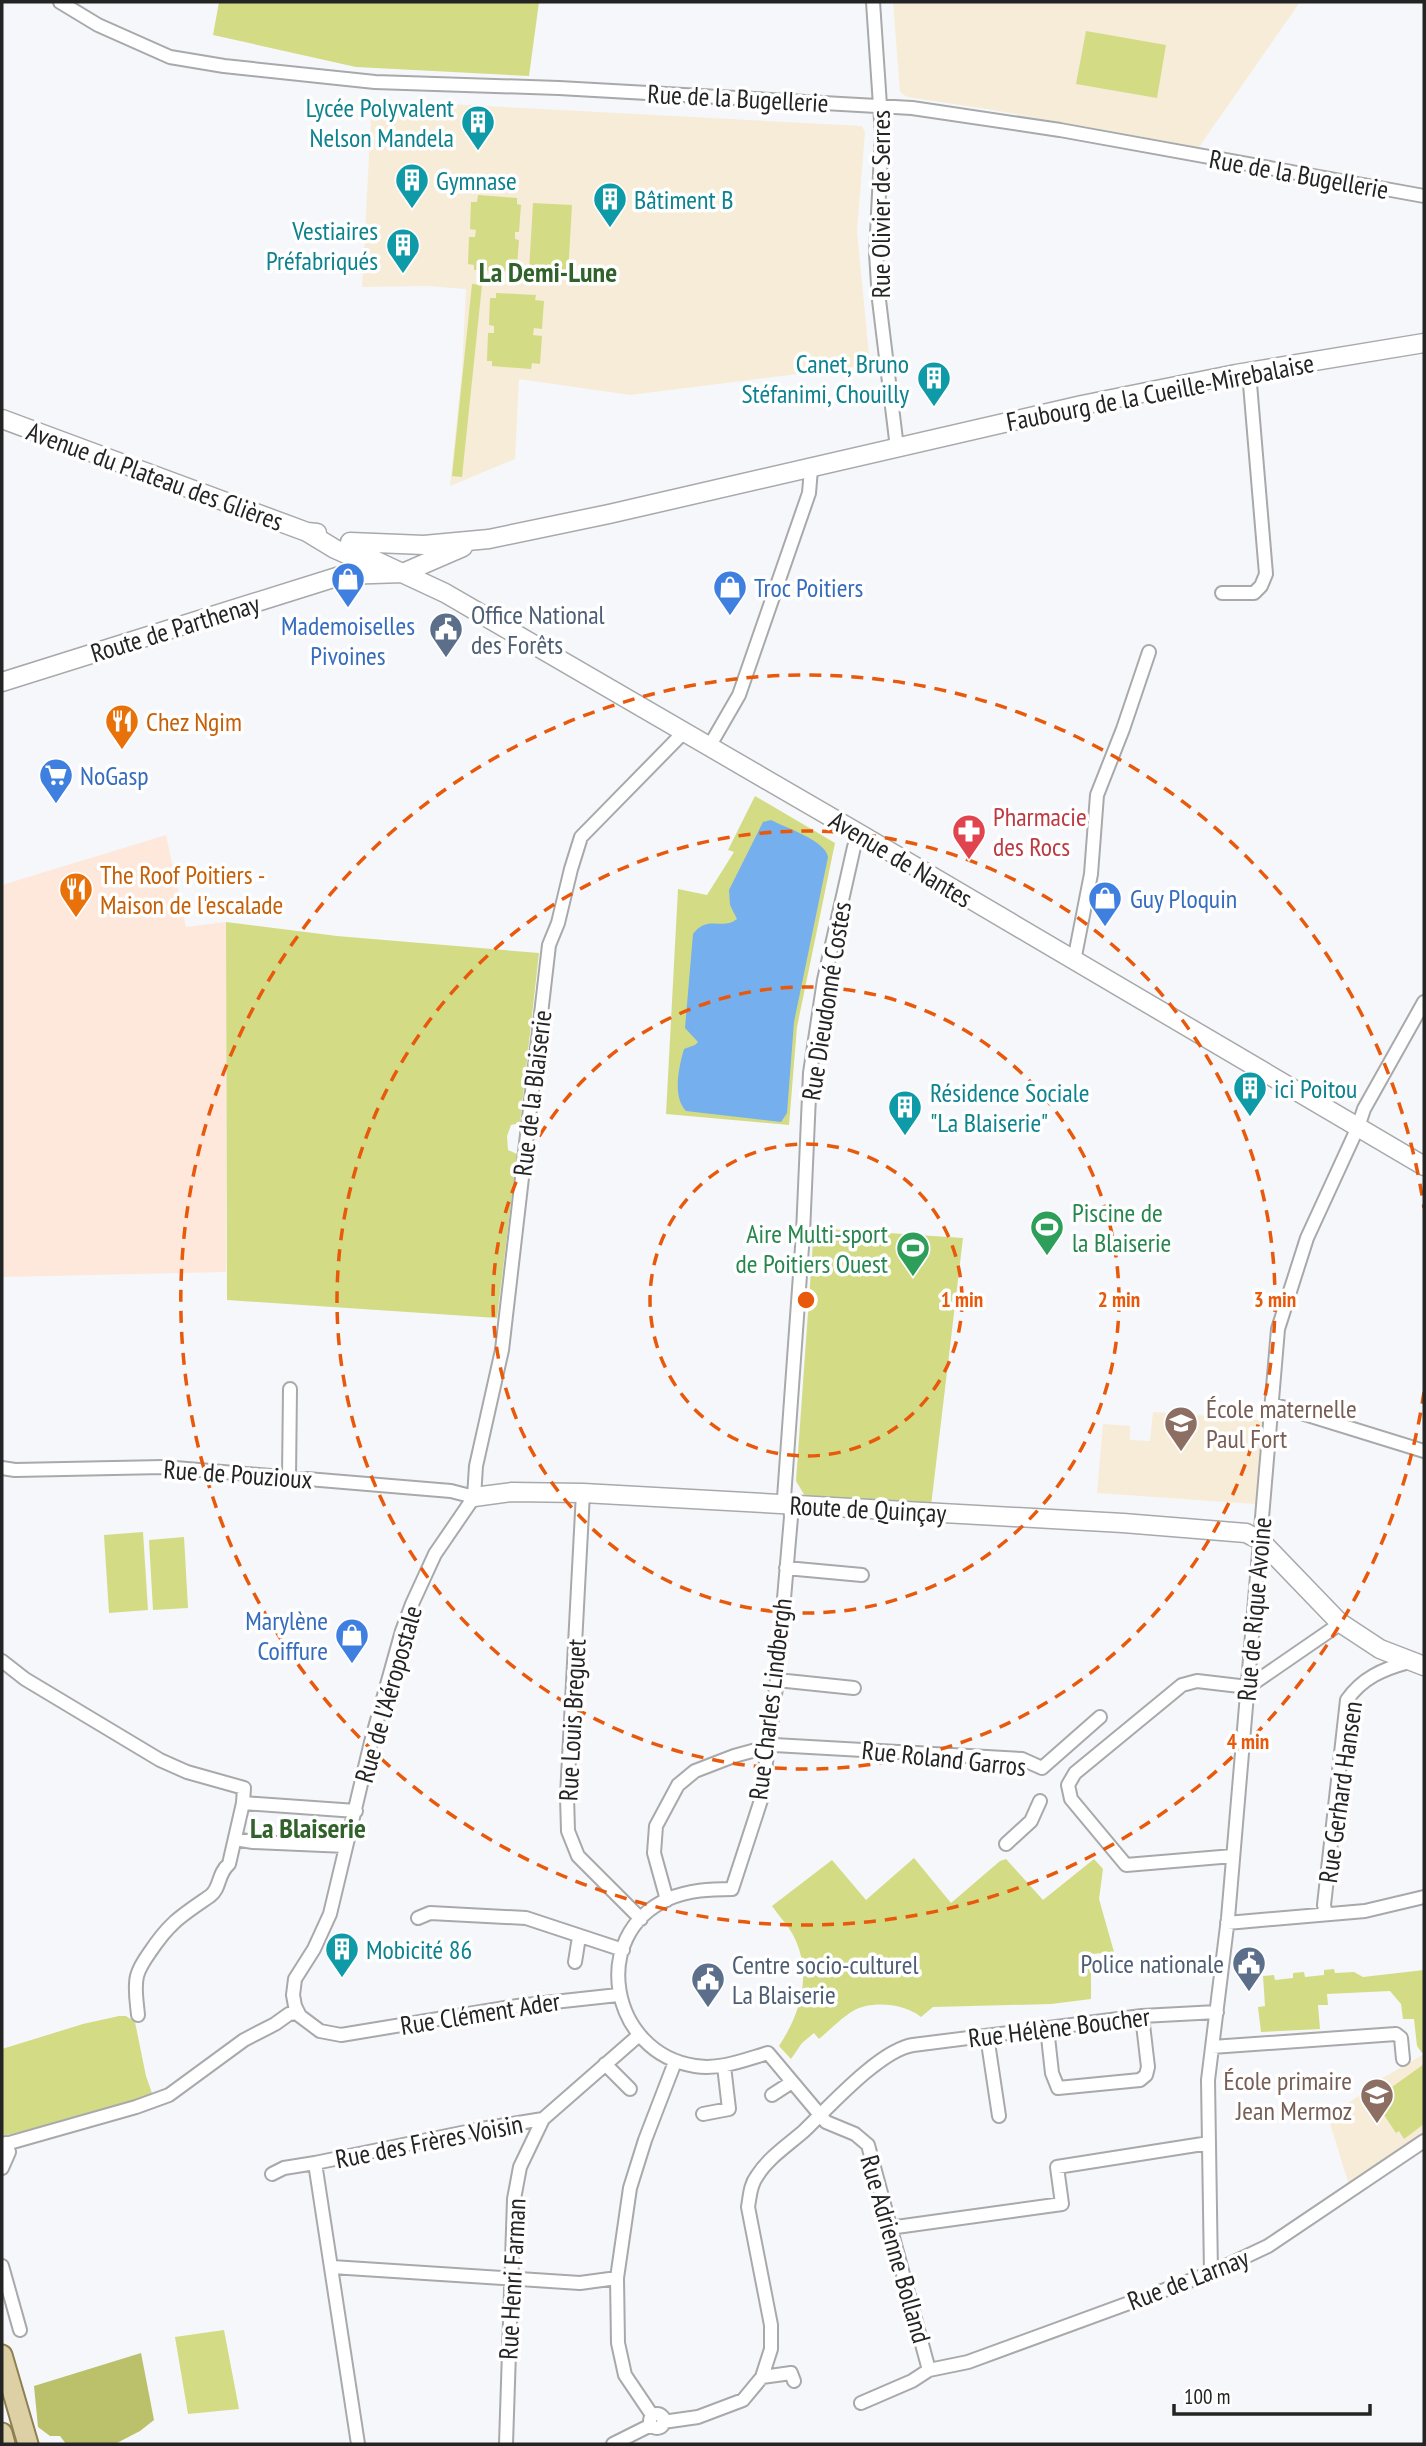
<svg xmlns="http://www.w3.org/2000/svg" width="1426" height="2446" font-family="'PT Sans Narrow',sans-serif">
	<style>
		.industrial { fill: #fee8db }
		.education { fill: #f7ecd7 }
		.green { fill: #d4db85 }
		.forest { fill: #bbc16b }
		.water { fill: #75afee }
		.lines { fill: none; stroke-linecap: round; stroke-linejoin: round }
		.street-casing { stroke: #a8a9ab; stroke-width: 16 }
		.secondary-casing { stroke: #a8a9ab; stroke-width: 21 }
		.primary-casing { stroke: #8e8051; stroke-width: 23 }
		.street { stroke: #fff; stroke-width: 12 }
		.secondary { stroke: #fff; stroke-width: 18 }
		.primary { stroke: #ddd0a4; stroke-width: 19 }
		.ring { fill: none; stroke: #e8590c; stroke-width: 3.5; stroke-dasharray: 12 9 }
		.labels { text-anchor: middle; dominant-baseline: central; stroke-width: 7; stroke-linejoin: round; paint-order: stroke }
		.street-label { font-size: 26px; fill: #242425; stroke: #fff }
		.culture-label { font-size: 26px; fill: #0d838f; stroke: #fff; text-anchor: start }
		.shop-label { font-size: 26px; fill: #366cbe; stroke: #fff; text-anchor: start }
		.service-label { font-size: 26px; fill: #4e5e75; stroke: #fff; text-anchor: start }
		.food-label { font-size: 26px; fill: #c56008; stroke: #fff; text-anchor: start }
		.health-label { font-size: 26px; fill: #be3a42; stroke: #fff; text-anchor: start }
		.leisure-label { font-size: 26px; fill: #27864d; stroke: #fff; text-anchor: start }
		.education-label { font-size: 26px; fill: #785e54; stroke: #fff; text-anchor: start }
		.neighbourhood-label { font-size: 28px; font-weight: bold; fill: #32622b; stroke: #fff }
		.centre { fill: #e8590c; stroke: #fff; stroke-width: 3.5 }
		.ring-label { font-size: 21px; text-anchor: middle; font-weight: bold; fill: #e8590c; stroke: #fff; stroke-width: 7; stroke-linejoin: round; paint-order: stroke }
	</style>
	<rect width="100%" height="100%" fill="#f6f7fa"/>
	<path class="industrial" d="M166,835l20,92 40,-5v350l-224,5v-392z"/>
	<path class="education" d="M893,2h407l-101,145 -212,-38 -80,-12 -7,-5z
		M372,100l490,26 3,6 -8,99 13,134 -240,30 -111,-16 -4,80 -65,27 12,-116 4,-81 -39,-3 -65,1z
		M1153,1412l114,8 -12,84 -158,-11 6,-69 27,2v14l20,1z
		M1424,2054v80l-75,51 -21,-68 32,-22 4,-11 10,-1z"/>
	<path class="green" d="M219,2h320l-10,74 -173,-9 -143,-32z
		M1086,31l80,14 -9,53 -81,-14z
		M478,195l39,3v6l4,1 -2,27h-4v7l4,1 -2,27h-4v5l-39,-2v-5l-6,-1 1,-27h6l1,-7 -6,-1 1,-27h6z
		M533,203l39,2 -4,69 -39,-3z
		M472,284l10,1 -20,192 -10,-1z
		M496,293l40,2 -1,5 9,1 -2,28 -8,-1 -1,7 9,1 -2,28 -8,-1 -1,6 -39,-3v-5h-5l1,-28h6v-7l-5,-1 1,-27h6z
		M755,796l80,47 -38,184 -8,98 -123,-11 12,-225 29,6 27,-43 -6,-2z
		M226,922l111,14 202,17 -19,170 -9,2 -4,11 1,14 9,4 -20,164 -270,-18z
		M814,1228l149,10 -32,268 -126,-10 -9,-15z
		M143,1532l5,78 -39,3 -5,-78z
		M184,1537l4,71 -35,2 -4,-70z
		M914,1858l37,45 49,-42 6,-2 37,41 51,-41 9,10 -4,30 15,53 -23,2v45l-40,5 -118,3 -12,10c-16,-13 -49,-17 -68,-6 -12,7 -23,19 -34,28l-5,-6 -12,10 -11,16 -12,-13c23,-35 34,-75 13,-113 -6,-10 -14,-18 -20,-27l60,-46 34,40z
		M1334,1969l1,4 19,-1 9,5 61,-7v82l-2,1 -5,-7 -3,-27h-11l-2,-15 -11,-13 -63,3 1,11h-10l2,24 -59,3 -3,-25 7,-1 -2,-30 11,-1 1,5 18,-2v-5l11,-1 1,5 19,-2v-5z
		M119,2016h7l9,6 11,54 7,20 -80,24 -71,16v-87l81,-25z
		M1424,2064v60l-20,15 -5,-8 -3,2 -22,-33z
		M224,2330l15,79 -51,5 -13,-77z"/>
	<path class="forest" d="M141,2353l13,67 -14,11 -25,13h-49l-6,-8h-10l-12,-9 -4,-41z"/>
	<path class="water" d="M771,820c15,8 54,20 57,37l-34,165 -7,91 -6,9 -95,-11c-14,-14 -7,-45 -2,-62l11,-4 3,-3 -13,-14 8,-94c15,-20 29,-3 44,-15l-7,-14 -1,-15 34,-68z"/>
	<g class="lines">
		<g class="street-casing">
			<path id="street" d="M60,2l38,23 72,32 54,9 151,16 184,6 353,20 148,22 364,66
				M873,2l9,133 -6,118 3,47 18,148
				M1222,593h32l7,-7 5,-12 -17,-202
				M709,747l30,-52 70,-202 2,-24
				M860,834l-6,13 -30,133 -14,93 -7,160 -19,265 6,6 1,13 -14,163 -16,120 -29,89c-22,0 -43,1 -64,10 -80,36 -58,154 27,167 25,4 49,-6 73,-13l58,69 29,12 13,11 61,225
				M1074,961l17,-87 6,-79 26,-66 26,-77
				M1272,1404l152,47
				M2,1468l13,2 148,-3 288,24 23,6
				M289,1477l1,-88
				M583,1493l-16,303 1,35 10,25 63,63
				M786,1568l76,7
				M2,1661l23,18 135,81 27,12 57,16 -1,15 113,8
				M777,1680l77,8
				M1248,1687l93,-64
				M235,1839l18,3 93,4
				M1006,1844l25,-23 9,-20
				M1233,1856l-107,9 -55,-66 -3,-14 7,-12 107,-88 15,-4 51,6
				M667,1900l-13,-47 2,-27 22,-41 17,-14 39,-15 40,-11 248,14 20,9 58,-51
				M1326,1914l-2,-9 23,-205c15,-22 36,-31 62,-38
				M418,1918l12,-5 96,5 97,32
				M1227,1923l138,-12 59,-14
				M575,1962l4,-25
				M618,1995l-101,11 -176,29 -21,-4 -20,-15 -5,-10 -2,-11 2,-16 19,-30 16,-35 41,-172 31,-111 10,-27 23,-50 39,-57 2,-31 26,-116 47,-405 9,-22 13,-54 10,-32 103,-105
				M138,2015c-1,-12 -4,-27 -1,-39 2,-8 8,-17 13,-24 20,-30 31,-36 60,-56 11,-8 7,-22 19,-32l14,-61
				M1047,2028l5,45 6,15 82,-8 6,-5 2,-8 -6,-51
				M987,2036l12,80
				M1212,2047l184,-13 5,4 2,21
				M605,2064l25,25
				M772,2095l20,-13
				M703,2114l26,-5 -5,-43
				M2,2145l134,-38 33,-12 75,-55 31,-16 14,-10 9,-1
				M2,2168l7,-16 -3,-9
				M272,2174l12,-6 31,-5
				M889,2228l173,-24 -5,-37 152,-24
				M2,2266l18,64
				M332,2267l248,16 37,-5
				M1211,2273l-3,-193 20,-162 50,-589 29,-91 51,-111 6,-18 60,-107
				M762,2377l29,-4 3,8
				M861,2403l51,-22 17,-11 39,-8 243,-89 57,-27 156,-105
				M650 2421a7 7 0 1 1 14 0a7 7 0 1 1-14 0Z
				M652,2415l-27,-40 -7,-32 -1,-65 13,-90 15,-48 30,-78
				M663,2422l35,-5 45,-17 19,-23 9,-28v-24l-23,-118c2,-11 2,-22 9,-31 11,-18 31,-31 47,-45 25,-24 76,-81 109,-86l229,-29 75,-4
				M358,2444l-43,-281 166,-34 62,-10 95,-83
				M506,2444l8,-245 6,-32 23,-48
				M613,2444l38,-19"/>
		</g>
		<g class="secondary-casing">
			<path id="secondary" d="M2,419l305,113 10,1
				M307,532l28,17 18,8 19,2 73,34 415,241 564,332
				M350,542l74,3 65,-6 120,-25 473,-109 154,-31 188,-31
				M2,682l341,-107 60,-2 60,-26
				M474,1497l38,-5 71,1 540,30 123,10 14,7 79,82 41,27 44,17"/>
		</g>
		<g class="primary-casing">
			<path id="primary" d="M2,2355l26,89
				M2,2433l3,11"/>
		</g>
		<use href="#street" class="street"/>
		<use href="#secondary" class="secondary"/>
		<use href="#primary" class="primary"/>
	</g>
	<g class="ring">
		<circle cx="806" cy="1300" r="156"/>
		<circle cx="806" cy="1300" r="313"/>
		<circle cx="806" cy="1300" r="469"/>
		<path d="M1424 1392A625 625 0 1 1 1424 1208"/>
	</g>
	<defs>
		<g id="building-pin" transform="scale(1.75)"><path d="M0 17L-7.5 6A9.5 9.5 0 1 1 7.5 6Z" fill="#0f9aa8" stroke="#fff"/><path d="M-4-6H4V6H1V3H-1V6H-4ZM-2.5-4.3h1.7v1.8h-1.7ZM.8-4.3h1.7v1.8H.8ZM-2.5-1h1.7V.8h-1.7ZM.8-1h1.7V.8H.8Z" fill="#fff"/></g>
		<g id="shop-pin" transform="scale(1.75)"><path d="M0 17L-7.5 6A9.5 9.5 0 1 1 7.5 6Z" fill="#3f7fe0" stroke="#fff"/><path d="M-5-2.5h2.3a2.7 3.5 0 0 1 5.4 0H5L5.5 6h-11ZM-1.5-2.5h3a1.5 2.3 0 0 0-3 0Z" fill="#fff"/></g>
		<g id="civic-pin" transform="scale(1.75)"><path d="M0 17L-7.5 6A9.5 9.5 0 1 1 7.5 6Z" fill="#5c6f8a" stroke="#fff"/><path d="M-.6-6.5H3V-4.5H.6V-3L4-1V1h2V6H-6V1h2V-1L-.6-3ZM-1.2 2.5V6h2.4V2.5Z" fill="#fff"/></g>
		<g id="restaurant-pin" transform="scale(1.75)"><path d="M0 17L-7.5 6A9.5 9.5 0 1 1 7.5 6Z" fill="#e8710a" stroke="#fff"/><path d="M-5-6h1v4h1v-4h1v4h1v-4h1v5L-1.5 .5V6h-2V.5L-5-1ZM5-6V6H3V1.5H1.5Q1.5-4 5-6Z" fill="#fff"/></g>
		<g id="supermarket-pin" transform="scale(1.75)"><path d="M0 17L-7.5 6A9.5 9.5 0 1 1 7.5 6Z" fill="#3f7fe0" stroke="#fff"/><path d="M-6-5.5h2.5l.6 2H6L4.5 2H-2.5L-4.4-4H-6ZM-1.5 3.2a1.3 1.3 0 1 0 .1 0ZM3 3.2a1.3 1.3 0 1 0 .1 0Z" fill="#fff"/></g>
		<g id="pharmacy-pin" transform="scale(1.75)"><path d="M0 17L-7.5 6A9.5 9.5 0 1 1 7.5 6Z" fill="#e0444e" stroke="#fff"/><path d="M-2-6h4v4h4v4h-4v4h-4v-4h-4v-4h4Z" fill="#fff"/></g>
		<g id="stadium-pin" transform="scale(1.75)"><path d="M0 17L-7.5 6A9.5 9.5 0 1 1 7.5 6Z" fill="#2e9e5b" stroke="#fff"/><path d="M0-5a6.5 5 0 1 0 0 10a6.5 5 0 1 0 0-10ZM-3.5-1.8h7v3.6h-7Z" fill="#fff"/></g>
		<g id="school-pin" transform="scale(1.75)"><path d="M0 17L-7.5 6A9.5 9.5 0 1 1 7.5 6Z" fill="#8d6e63" stroke="#fff"/><path d="M0-5L7-2L0 1L-7-2ZM-4 1L0 2.5L4 1V4Q0 6-4 4Z" fill="#fff"/></g>
	</defs>
	<g fill-rule="evenodd">
		<use href="#building-pin" x="478" y="122"/>
		<use href="#building-pin" x="412" y="180"/>
		<use href="#building-pin" x="610" y="199"/>
		<use href="#building-pin" x="403" y="245"/>
		<use href="#building-pin" x="934" y="378"/>
		<use href="#shop-pin" x="348" y="579"/>
		<use href="#shop-pin" x="730" y="587"/>
		<use href="#civic-pin" x="446" y="629"/>
		<use href="#restaurant-pin" x="122" y="721"/>
		<use href="#supermarket-pin" x="56" y="775"/>
		<use href="#pharmacy-pin" x="969" y="831"/>
		<use href="#restaurant-pin" x="76" y="889"/>
		<use href="#shop-pin" x="1105" y="898"/>
		<use href="#building-pin" x="1250" y="1088"/>
		<use href="#building-pin" x="905" y="1107"/>
		<use href="#stadium-pin" x="1047" y="1227"/>
		<use href="#stadium-pin" x="913" y="1248"/>
		<use href="#school-pin" x="1181" y="1423"/>
		<use href="#shop-pin" x="352" y="1635"/>
		<use href="#building-pin" x="342" y="1949"/>
		<use href="#civic-pin" x="1249" y="1963"/>
		<use href="#civic-pin" x="708" y="1979"/>
		<use href="#school-pin" x="1377" y="2095"/>
	</g>
	<g class="labels">
		<g class="street-label">
			<text transform="translate(738 98) rotate(3)">Rue de la Bugellerie</text>
			<text transform="translate(1299 174) rotate(10)">Rue de la Bugellerie</text>
			<text transform="translate(880 204) rotate(-90)">Rue Olivier de Serres</text>
			<text transform="translate(1160 392) rotate(-11)">Faubourg de la Cueille-Mirebalaise</text>
			<text transform="translate(155 476) rotate(20)">Avenue du Plateau des Glières</text>
			<text transform="translate(175 628) rotate(-17)">Route de Parthenay</text>
			<text transform="translate(901 859) rotate(31)">Avenue de Nantes</text>
			<text transform="translate(826 1001) rotate(-81)">Rue Dieudonné Costes</text>
			<text transform="translate(532 1093) rotate(-83)">Rue de la Blaiserie</text>
			<text transform="translate(238 1474) rotate(4)">Rue de Pouzioux</text>
			<text transform="translate(868 1509) rotate(3)">Route de Quinçay</text>
			<text transform="translate(1254 1609) rotate(-85)">Rue de Rique Avoine</text>
			<text transform="translate(388 1694) rotate(-74)">Rue de l'Aéropostale</text>
			<text transform="translate(770 1699) rotate(-83)">Rue Charles Lindbergh</text>
			<text transform="translate(572 1720) rotate(-87)">Rue Louis Breguet</text>
			<text transform="translate(944 1758) rotate(6)">Rue Roland Garros</text>
			<text transform="translate(1340 1792) rotate(-82)">Rue Gerhard Hansen</text>
			<text transform="translate(480 2013) rotate(-9)">Rue Clément Ader</text>
			<text transform="translate(1059 2027) rotate(-7)">Rue Hélène Boucher</text>
			<text transform="translate(429 2141) rotate(-11)">Rue des Frères Voisin</text>
			<text transform="translate(896 2249) rotate(74)">Rue Adrienne Bolland</text>
			<text transform="translate(512 2279) rotate(-87)">Rue Henri Farman</text>
			<text transform="translate(1188 2279) rotate(-21)">Rue de Larnay</text>
		</g>
		<g class="culture-label">
			<text x="454" y="107" text-anchor="end">Lycée Polyvalent<tspan x="454" dy="30">Nelson Mandela</tspan></text>
			<text x="436" y="180">Gymnase</text>
			<text x="634" y="199">Bâtiment B</text>
			<text x="378" y="230" text-anchor="end">Vestiaires<tspan x="378" dy="30">Préfabriqués</tspan></text>
			<text x="909" y="363" text-anchor="end">Canet, Bruno<tspan x="909" dy="30">Stéfanimi, Chouilly</tspan></text>
			<text x="1274" y="1088">ici Poitou</text>
			<text x="930" y="1092">Résidence Sociale<tspan x="930" dy="30">"La Blaiserie"</tspan></text>
			<text x="366" y="1949">Mobicité 86</text>
		</g>
		<g class="shop-label">
			<text x="754" y="587">Troc Poitiers</text>
			<text x="348" y="625" text-anchor="middle">Mademoiselles<tspan x="348" dy="30">Pivoines</tspan></text>
			<text x="80" y="775">NoGasp</text>
			<text x="1130" y="898">Guy Ploquin</text>
			<text x="328" y="1620" text-anchor="end">Marylène<tspan x="328" dy="30">Coiffure</tspan></text>
		</g>
		<g class="service-label">
			<text x="471" y="614">Office National<tspan x="471" dy="30">des Forêts</tspan></text>
			<text x="1224" y="1963" text-anchor="end">Police nationale</text>
			<text x="732" y="1964">Centre socio-culturel<tspan x="732" dy="30">La Blaiserie</tspan></text>
		</g>
		<g class="food-label">
			<text x="146" y="721">Chez Ngim</text>
			<text x="100" y="874">The Roof Poitiers -<tspan x="100" dy="30">Maison de l'escalade</tspan></text>
		</g>
		<g class="health-label">
			<text x="993" y="816">Pharmacie<tspan x="993" dy="30">des Rocs</tspan></text>
		</g>
		<g class="leisure-label">
			<text x="1072" y="1212">Piscine de<tspan x="1072" dy="30">la Blaiserie</tspan></text>
			<text x="888" y="1233" text-anchor="end">Aire Multi-sport<tspan x="888" dy="30">de Poitiers Ouest</tspan></text>
		</g>
		<g class="education-label">
			<text x="1206" y="1408">École maternelle<tspan x="1206" dy="30">Paul Fort</tspan></text>
			<text x="1352" y="2080" text-anchor="end">École primaire<tspan x="1352" dy="30">Jean Mermoz</tspan></text>
		</g>
		<g class="neighbourhood-label">
			<text x="548" y="271">La Demi-Lune</text>
			<text x="308" y="1827">La Blaiserie</text>
		</g>
	</g>
	<circle cx="806" cy="1300" r="10" class="centre"/>
	<g class="ring-label">
		<text x="962" y="1307">1 min</text>
		<text x="1119" y="1307">2 min</text>
		<text x="1275" y="1307">3 min</text>
		<text x="1248" y="1749">4 min</text>
	</g>
	<rect width="1426" height="2446" fill="none" stroke="#242425" stroke-width="7"/>
	<path d="M1174 2404v10h196v-10" fill="none" stroke="#242425" stroke-width="3.5"/>
	<text x="1184" y="2404" font-size="21" fill="#242425" stroke="#ffffff" stroke-width="5" paint-order="stroke">100 m</text>
</svg>
